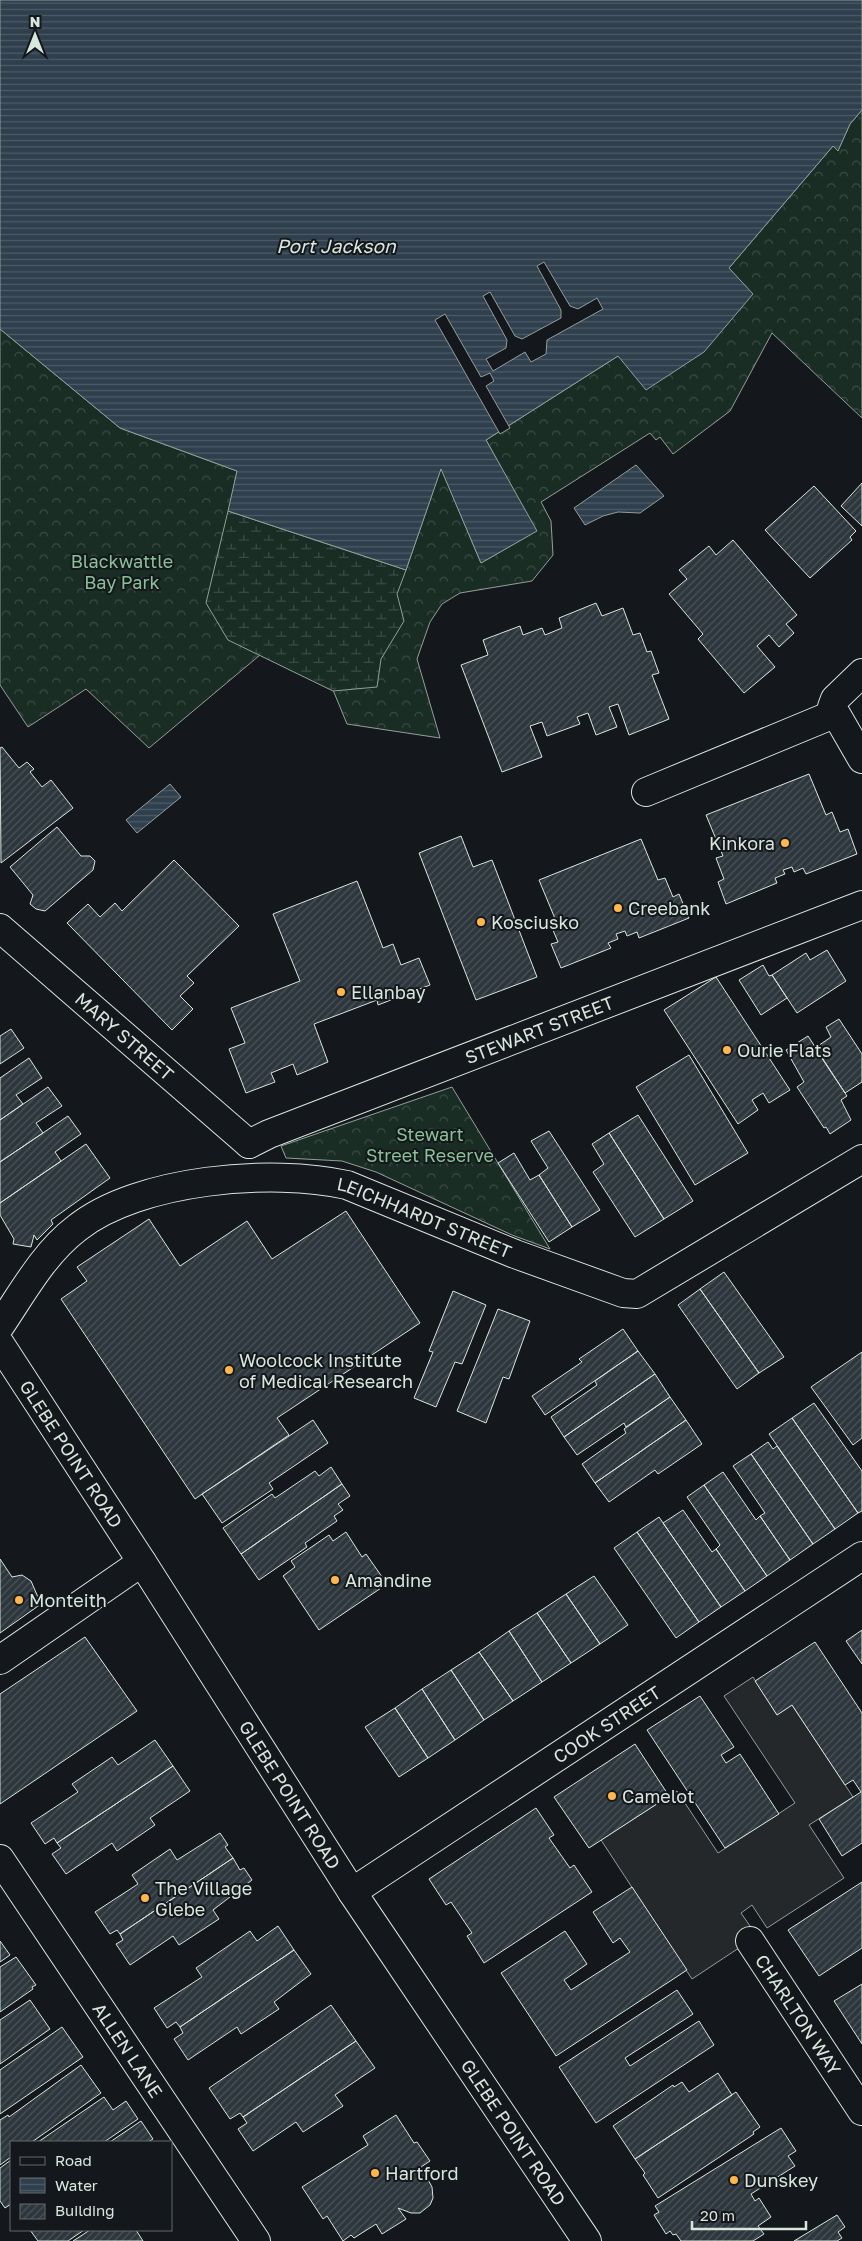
<svg xmlns="http://www.w3.org/2000/svg" width="862" height="2241" font-family="'Golos Text',sans-serif">
	<style>
		.forest { fill: url(#forest-crowns); stroke: #939e99 }
		.wetland { fill: url(#wetland-marsh); stroke: #939e99 }
		.parking { fill: #24282b; stroke: #939e99 }
		.water { fill: url(#water-rules); stroke: #939e99 }
		.pier { fill: #14181c; stroke: #939e99 }
		.building { fill: url(#building-hatch); stroke: #d8e6dc }
		.lines { fill: none; stroke-linecap: round; stroke-linejoin: round }
		.minor-casing { stroke: #d8e6dc; stroke-width: 30 }
		.minor { stroke: #14181c; stroke-width: 28 }
		.poi-dot { fill: #ffb74d; stroke: #14181c; stroke-width: 2 }
		.labels { text-anchor: middle; dominant-baseline: central; stroke-width: 4; stroke-linejoin: round; paint-order: stroke }
		.park-label { font-size: 18px; fill: #8ac095; stroke: #14181c }
		.poi-label { font-size: 18px; fill: #d8e6dc; stroke: #14181c; text-anchor: start }
		.street-label { font-size: 18px; fill: #d8e6dc; stroke: #14181c }
		.water-label { font-size: 19px; font-style: italic; fill: #d8e6dc; stroke: #14181c }
	</style>
	<defs>
		<pattern id="forest-crowns" width="20" height="18" patternUnits="userSpaceOnUse" patternTransform="scale(1.25)"><rect width="20" height="18" fill="#1a2d24"/><path d="M2 6a3 3 0 1 1 6 0M12 15a3 3 0 1 1 6 0" fill="none" stroke="#3b4b43"/></pattern>
		<pattern id="wetland-marsh" width="20" height="14" patternUnits="userSpaceOnUse" patternTransform="scale(1.25)"><rect width="20" height="14" fill="#1a2d24"/><path d="M1 5h8M5 5V1M11 12h8M15 12V8" fill="none" stroke="#3b4b43"/></pattern>
		<pattern id="water-rules" width="6" height="5" patternUnits="userSpaceOnUse" patternTransform="scale(1.25)"><rect width="6" height="5" fill="#2f3f4d"/><path d="M0 2.5h6" fill="none" stroke="#4c5b66"/></pattern>
		<pattern id="building-hatch" width="6" height="6" patternUnits="userSpaceOnUse" patternTransform="scale(1.25)"><rect width="6" height="6" fill="#2c363c"/><path d="M-1 1l2-2M0 6l6-6M5 7l2-2" fill="none" stroke="#4a5358"/></pattern>
	</defs>
	<rect width="100%" height="100%" fill="#14181c"/>
	<path class="forest" d="M862,110v308l-90,-85 -42,78 -57,43 -13,-17 -4,3 -6,-7 -109,69 10,19 2,34 -21,26 -72,12 -18,11 -12,18 -13,37 23,79 -93,-14 -14,-34 -73,-35 -111,93 -63,-59 -58,38 -28,-42v-356l120,99 117,43 -8,40 177,59 35,-102 40,95 55,-32 -50,-91 132,-84 134,-61 -23,-27 104,-122 5,4 12,-26z
		M452,1087l98,162 -38,-14 -136,-63 -34,-11 -56,-3 -5,-12z"/>
	<path class="wetland" d="M228,511l178,59 -9,24 7,27 -23,38 -4,28 -44,4 -105,-51 -22,-37z"/>
	<path class="parking" d="M753,1677l24,38 15,-10 61,92 -44,28 35,53 -77,50 -15,-23 -11,8 16,23 -65,43 -91,-139 76,-49 41,62 77,-50 -71,-107z"/>
	<path class="water" d="M0,0h862v110l-12,14 -12,27 -5,-5 -104,122 24,26 -49,58 -58,38 -28,-34 -132,84 51,91 -56,32 -40,-94 -35,101 -178,-59 9,-40 -117,-43 -120,-99z
		M636,465l28,31 -24,17 -22,-1 -15,4 -18,9 -11,-17z
		M170,784l11,13 -44,36 -11,-13z"/>
	<path class="pier" d="M544,262l26,44 8,3 19,-11 6,11 -56,31 -1,14 -15,8 -6,-10 -32,19 -7,-12 20,-11 1,-8 -24,-44 7,-4 25,44 7,3 39,-21v-8l-24,-44z
		M445,314l36,63 9,-4 4,8 -8,5 24,42 -10,6 -65,-114z"/>
	<path class="building" d="M862,483v43l-21,-20z
		M814,486l42,45 -6,6 2,3 -42,38 -45,-48z
		M733,540l64,75 -11,9 8,9 -15,14 -10,-12 -12,11 18,21 -31,26 -46,-54 5,-5 -34,-40 18,-15 -8,-9 30,-24 7,9z
		M596,603l6,13 21,-8 10,27 7,-2 7,19 4,-1 8,22 -7,2 17,44 -40,16 -11,-31 -9,3 8,20 -21,8 -8,-22 -11,4 3,7 -33,12 -5,-14 -12,4 12,31 -40,15 -41,-107 27,-10 -5,-15 37,-14 3,9 19,-7 3,7 17,-7 -3,-10z
		M2,747l17,21 8,-6 7,7 -4,3 12,15 9,-7 22,28 -72,55 -1,-115z
		M809,774l17,41 6,-3 8,20 8,-3 9,25 -51,20 -3,-6 -9,4 -2,-5 -9,3 2,4 -10,4 2,5 -51,21 -8,-22 6,-3 -8,-21 7,-2 -17,-41z
		M57,827l24,29h9l5,5 -2,9 -48,41 -9,-2 -6,-5 3,-9 -23,-28z
		M461,836l12,31 19,-7 45,117 -61,23 -57,-147z
		M641,839l17,41 7,-2 8,19 6,-3 10,24 -50,20 -2,-6 -10,4 -2,-5 -9,3 2,5 -10,4 3,5 -50,20 -10,-24 7,-2 -8,-19 6,-2 -17,-41z
		M174,860l65,66 -52,50 7,7 -14,13 13,13 -21,21 -105,-107 21,-19 12,13 15,-14 7,8z
		M357,881l26,67 10,-4 8,21 18,-7 11,27 -52,20 -1,-5 -63,24 14,38 -31,13 -4,-11 -22,9 4,9 -29,11 -17,-44 16,-6 -14,-35 69,-27 -27,-67z
		M827,950l19,31 -49,32 -25,-38 34,-22 4,7z
		M763,965l6,11 3,-1 15,23 -26,17 -22,-35z
		M716,977l74,113 -21,13 -6,-10 -11,7 6,10 -20,14 -74,-114z
		M839,1019l23,35v28l-17,11 -30,-45 16,-11 -5,-10z
		M11,1029l13,19 -24,16v-28z
		M808,1036l39,60 -6,4 10,20 -21,14 -4,-7 -2,1 -27,-41 7,-5 -18,-32z
		M689,1055l59,98 -53,32 -59,-98z
		M29,1058l13,20 -26,17 7,9 -23,16v-42z
		M48,1087l14,19 -26,17 7,10 -43,29v-42z
		M638,1115l55,86 -29,18 -55,-86z
		M68,1116l13,18 -26,18 6,9 -61,42v-41z
		M549,1131l51,79 -28,17 -33,-52 9,-7 -17,-27z
		M609,1133l55,86 -29,18 -42,-65 11,-8 -12,-20z
		M86,1144l24,34 -59,42 2,4 -16,16 -3,-5 -3,12 -18,-3 1,-5 -14,-24v-12z
		M514,1153l16,27 9,-5 33,52 -23,15 -51,-79z
		M346,1211l74,112 -143,95 12,17 -94,64 -134,-200 26,-18 -10,-14 72,-48 31,47 67,-45 25,38z
		M724,1272l60,85 -25,16 -59,-84z
		M700,1289l59,84 -22,16 -59,-84z
		M453,1291l33,14 -24,59 -7,-2 -19,45 -22,-9 19,-46 -4,-1z
		M498,1309l32,12 -21,58 -6,-2 -17,46 -29,-12z
		M623,1329l15,22 -93,64 -13,-19 50,-34 -3,-3z
		M638,1351l17,23 -91,63 -13,-20 46,-32 -2,-4z
		M862,1352v86l-9,7 -42,-58z
		M655,1374l15,23 -44,30 -2,-4 -47,32 -13,-18z
		M670,1397l16,23 -91,63 -13,-19 44,-31 -2,-4z
		M814,1403l48,68v40l-4,2 -66,-95z
		M792,1418l66,95 -23,16 -66,-95z
		M313,1420l15,23 -59,40 4,6 -51,34 -20,-29z
		M686,1420l16,24 -44,30 -3,-4 -46,32 -14,-19z
		M768,1442l5,7 4,-3 58,83 -22,15 -62,-90z
		M751,1454l62,90 -23,16 -30,-44 5,-3 -32,-47z
		M331,1467l11,17 -101,70 -18,-26 49,-34 3,4 40,-27 4,5z
		M723,1472l33,48 4,-4 30,44 -23,16 -63,-91z
		M342,1484l8,12 -12,8 5,6 -9,6 3,5 -32,22 2,4 -48,33 -18,-26z
		M704,1485l63,91 -22,15 -29,-42 4,-4 -33,-48z
		M683,1510l29,42 4,-3 29,42 -24,16 -58,-84z
		M659,1517l62,90 -22,15 -62,-90z
		M346,1532l16,25 4,-3 21,30 -68,46 -36,-54 12,-9 -4,-6 38,-26 4,6z
		M637,1532l62,90 -23,16 -62,-90z
		M0,1559l12,18 10,-2 9,6 10,23 -41,29z
		M594,1576l34,49 -28,19 -34,-50z
		M566,1594l34,50 -29,19 -34,-50z
		M537,1613l34,50 -29,19 -33,-51z
		M862,1630v34l-16,-23z
		M509,1631l33,51 -29,19 -34,-49z
		M85,1637l52,74 -137,93v-110z
		M815,1642l47,71v130l-20,13 -23,-37 42,-27 -8,-12 -8,5 -53,-80 -15,10 -22,-34z
		M479,1652l34,49 -29,19 -33,-50z
		M451,1670l33,50 -29,20 -33,-51z
		M422,1689l33,51 -27,18 -33,-50z
		M700,1696l34,51 -13,8 5,8 14,-9 39,60 -54,34 -78,-118z
		M395,1708l33,50 -29,19 -34,-50z
		M155,1740l18,26 -116,77 -3,-5 -9,6 -14,-21 47,-31 -6,-8 40,-27 6,8z
		M635,1744l34,52 -80,52 -35,-51z
		M173,1766l17,25 -40,27 5,7 -38,26 -5,-8 -46,31 -14,-20 9,-6 -4,-5z
		M536,1808l18,27 -5,3 21,30 4,-3 18,27 -108,71 -17,-27 5,-3 -21,-31 -5,3 -17,-26z
		M220,1833l8,12 -3,2 8,11 -113,76 -3,-4 -7,4 -15,-22 43,-28 -6,-9 38,-26 7,11z
		M233,1858l7,12 4,-2 8,12 -39,30 6,9 -40,26 -6,-9 -43,29 -14,-21 7,-4 -3,-6z
		M862,1882v66l-43,28 -31,-46z
		M632,1887l55,83 -131,86 -55,-83 64,-42 22,33 -23,16 7,10 59,-38 -10,-14 -7,5 -20,-31z
		M278,1926l16,24 -114,77 -4,-5 -9,6 -13,-20 48,-31 -6,-9 54,-37 7,10z
		M0,1941l10,14 -10,7z
		M294,1950l17,24 -37,28 5,7 -38,25 -4,-7 -49,33 -14,-21 9,-6 -3,-6z
		M16,1957l20,28 -4,2 1,2 -33,23v-45z
		M862,1984v60l-28,-43z
		M677,1990l16,24 -68,44 5,8 69,-45 15,24 -118,78 -37,-56z
		M30,2000l20,29 -50,35v-44z
		M331,2005l25,36 -113,76 -3,-4 -10,6 -21,-31z
		M62,2027l21,30 -83,57v-44z
		M356,2041l19,27 -40,27 8,11 -40,26 -7,-10 -43,29 -15,-22 9,-6 -4,-6z
		M81,2065l20,28 -69,49h-21v15l-11,8v-45l8,-5 1,2z
		M718,2073l14,22 -97,64 -22,-33 60,-41 1,2 8,-5 7,10z
		M736,2092l24,35 -7,5 1,2 -96,64 -15,-23 2,-2 -10,-14z
		M104,2097l9,13 13,-9 12,18 -34,23h-66z
		M396,2115l18,28 3,-1 13,19 -9,6 11,20 1,11 -3,7 -10,8h-9l-13,-5 8,11 -24,15 -6,-10 -22,14 -3,-3 -8,6 -16,-25 -4,3 -21,-32 66,-42 -5,-9z
		M141,2121l12,18 -5,3h-38z
		M781,2128l15,23 -8,5 7,10 -44,28 4,7 4,-3 12,19 -13,9 6,8 -11,7h-72l-5,-7 -3,1 -3,-4 -4,3 -12,-19 5,-3 -4,-6z
		M11,2160v44l-6,4 -5,-7v-33z
		M837,2215l8,12 -7,5 4,6 -5,3h-43z
		M30,2230h54l-16,11h-30z
		M90,2230h46l7,11h-70z"/>
	<g class="lines">
		<g class="minor-casing">
			<g id="minor">
				<path d="M862,673l-27,26 -3,8 30,52"/>
				<path d="M646,792l188,-78"/>
				<path id="s1" d="M0,928l249,216"/>
				<path id="s2" d="M249,1144l20,-10 593,-229"/>
				<path id="s3" d="M0,1326c23,-34 44,-73 77,-98 61,-49 196,-60 270,-43l168,69 108,39 14,1 225,-135"/>
				<path id="s4" d="M0,1344l142,218 210,330 235,349"/>
				<path d="M0,1660l142,-98"/>
				<path id="s5" d="M0,1859l256,382"/>
				<path id="s6" d="M352,1892l510,-336"/>
				<path id="s7" d="M750,1941l112,170"/>
			</g>
		</g>
		<use href="#minor" class="minor"/>
	</g>
	<g class="poi-dot">
		<circle cx="785" cy="843" r="5"/>
		<circle cx="618" cy="908" r="5"/>
		<circle cx="481" cy="922" r="5"/>
		<circle cx="341" cy="992" r="5"/>
		<circle cx="727" cy="1050" r="5"/>
		<circle cx="229" cy="1370" r="5"/>
		<circle cx="335" cy="1580" r="5"/>
		<circle cx="19" cy="1600" r="5"/>
		<circle cx="612" cy="1796" r="5"/>
		<circle cx="145" cy="1898" r="5"/>
		<circle cx="375" cy="2173" r="5"/>
		<circle cx="734" cy="2180" r="5"/>
	</g>
	<g class="labels">
		<g class="park-label">
			<text x="122" y="561">Blackwattle<tspan x="122" dy="21">Bay Park</tspan></text>
			<text x="430" y="1134">Stewart<tspan x="430" dy="21">Street Reserve</tspan></text>
		</g>
		<g class="poi-label">
			<text x="775" y="843" text-anchor="end">Kinkora</text>
			<text x="628" y="908">Creebank</text>
			<text x="491" y="922">Kosciusko</text>
			<text x="351" y="992">Ellanbay</text>
			<text x="737" y="1050">Ourie Flats</text>
			<text x="239" y="1360">Woolcock Institute<tspan x="239" dy="21">of Medical Research</tspan></text>
			<text x="345" y="1580">Amandine</text>
			<text x="29" y="1600">Monteith</text>
			<text x="622" y="1796">Camelot</text>
			<text x="155" y="1888">The Village<tspan x="155" dy="21">Glebe</tspan></text>
			<text x="385" y="2173">Hartford</text>
			<text x="744" y="2180">Dunskey</text>
		</g>
		<g class="street-label">
			<text stroke="none"><textPath href="#s2" startOffset="312">STEWART STREET</textPath></text>
			<text stroke="none"><textPath href="#s1" startOffset="165">MARY STREET</textPath></text>
			<text stroke="none"><textPath href="#s3" startOffset="489">LEICHHARDT STREET</textPath></text>
			<text stroke="none"><textPath href="#s4" startOffset="131">GLEBE POINT ROAD</textPath></text>
			<text stroke="none"><textPath href="#s6" startOffset="305">COOK STREET</textPath></text>
			<text stroke="none"><textPath href="#s4" startOffset="536">GLEBE POINT ROAD</textPath></text>
			<text stroke="none"><textPath href="#s7" startOffset="88">CHARLTON WAY</textPath></text>
			<text stroke="none"><textPath href="#s5" startOffset="230">ALLEN LANE</textPath></text>
			<text stroke="none"><textPath href="#s4" startOffset="941">GLEBE POINT ROAD</textPath></text>
		</g>
		<g class="water-label">
			<text x="336" y="245">Port Jackson</text>
		</g>
	</g>
	<rect x="10" y="2141" width="162" height="90" fill="#14181c" stroke="#626a69"/>
	<rect x="20" y="2157" width="25" height="8" fill="#14181c" stroke="#626a69"/>
	<text x="55" y="2166" font-size="15" fill="#d8e6dc">Road</text>
	<rect x="20" y="2178" width="25" height="15" fill="url(#water-rules)" stroke="#626a69"/>
	<text x="55" y="2191" font-size="15" fill="#d8e6dc">Water</text>
	<rect x="20" y="2204" width="25" height="15" fill="url(#building-hatch)" stroke="#626a69"/>
	<text x="55" y="2216" font-size="15" fill="#d8e6dc">Building</text>
	<g transform="translate(35 35)" stroke="#14181c" stroke-width="4" paint-order="stroke">
	<path d="M0-4L9 19L0 12L-9 19Z" fill="#d8e6dc"/>
	<text y="-8" font-size="14" font-weight="bold" text-anchor="middle" fill="#d8e6dc">N</text>
	</g>
	<path d="M692 2221v8h114v-8" fill="none" stroke="#d8e6dc" stroke-width="2.5"/>
	<text x="700" y="2221" font-size="15" fill="#d8e6dc" stroke="#14181c" stroke-width="4" paint-order="stroke">20 m</text>
</svg>
